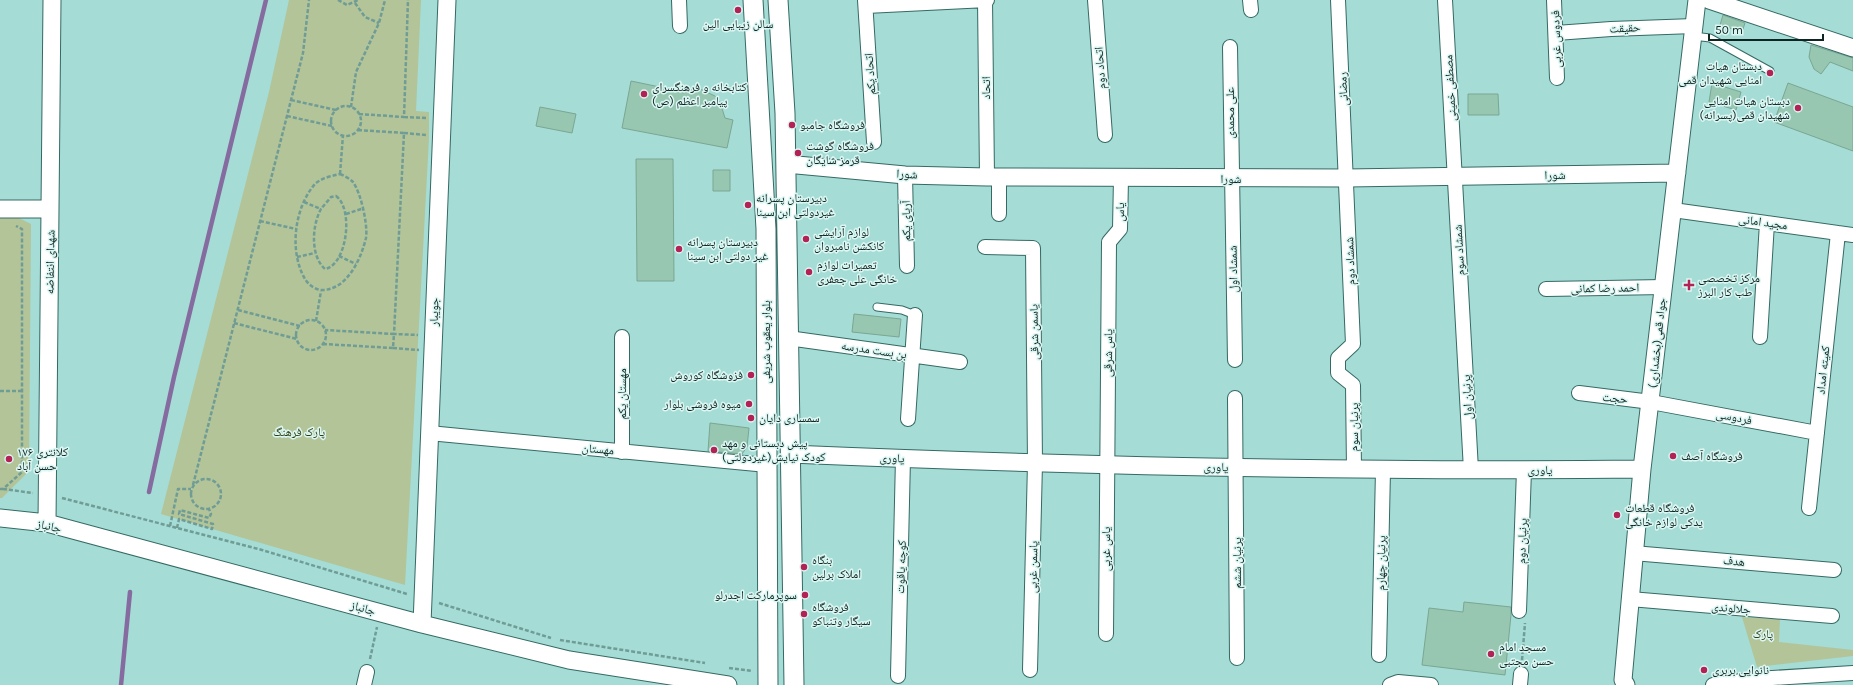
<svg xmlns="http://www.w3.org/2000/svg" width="1853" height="685" font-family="Karla,'Noto Naskh Arabic',sans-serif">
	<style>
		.green { fill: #b2c498 }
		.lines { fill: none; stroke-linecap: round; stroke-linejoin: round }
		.stream { stroke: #856ba0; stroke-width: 4.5 }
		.building { fill: #97c6b1; stroke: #7aa793 }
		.service-casing { stroke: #356a64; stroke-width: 9 }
		.minor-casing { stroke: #356a64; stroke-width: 16 }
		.tertiary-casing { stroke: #356a64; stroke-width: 19 }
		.secondary-casing { stroke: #356a64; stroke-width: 21 }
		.path { stroke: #709c96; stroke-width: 2.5; stroke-dasharray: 4 2; stroke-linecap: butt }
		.service { stroke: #fff; stroke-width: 7 }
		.minor { stroke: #fff; stroke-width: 14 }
		.tertiary { stroke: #fff; stroke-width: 17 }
		.secondary { stroke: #fff; stroke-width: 19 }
		.poi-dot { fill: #b22255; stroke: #dcf7f3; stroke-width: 1.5 }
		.labels { text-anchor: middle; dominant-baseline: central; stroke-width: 3; stroke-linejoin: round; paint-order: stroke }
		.poi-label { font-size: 12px; fill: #0f2522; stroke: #dcf7f3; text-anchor: start }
		.street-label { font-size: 12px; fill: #0f2522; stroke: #dcf7f3 }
		.park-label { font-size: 12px; fill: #2c3a0e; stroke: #dcf7f3 }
	</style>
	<rect width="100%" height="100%" fill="#a5dcd5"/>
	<path class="green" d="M289,0h132l-5,111 13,1v26l-24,447 -244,-71 108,-422z
		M0,218h19l12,6 -2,247 -27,27h-2z
		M1742,617l38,2 -1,23 74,8v6l-96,11z"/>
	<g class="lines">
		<path class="stream" d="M149,492l25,-115 92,-377
			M121,685l9,-93"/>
	</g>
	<path class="building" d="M1723,15l22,8 -3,9 -22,-7z
		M1811,45l42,13v13l-23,-9 -9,12 -7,-5 -5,-12z
		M631,81l48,10 4,2 8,-3 9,-1 15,7 5,6 5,16 8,2 -6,28 -105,-20z
		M1712,83l29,9 -5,18 -27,-8z
		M1788,83l65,24v44l-79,-29z
		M1468,94h30l1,21h-31z
		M540,107l36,7 -4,19 -36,-7z
		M636,159h37l1,122h-37z
		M713,170h17v21h-17z
		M854,314l47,5 -2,18 -47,-5z
		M710,423l39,5 -2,19 -5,7 -34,-3z
		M1464,602l47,5v8l-6,60 -83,-10 7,-57 34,4z"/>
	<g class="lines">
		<g class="service-casing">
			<path id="service" d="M1693,36l17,2 60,33
				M877,307l25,3 13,5"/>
		</g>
		<g class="minor-casing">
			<path id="minor" d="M679,0l1,26
				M865,0l9,142
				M985,0l2,177
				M1095,0l10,135
				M1250,0l1,10
				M1338,0l15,344 -15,14v15l15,12 1,85
				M1445,0l26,470
				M1554,0l3,78
				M866,6l121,-6
				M1556,33l55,-4 83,-3
				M1230,47l5,313
				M905,175l2,91
				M999,177v37
				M1673,210l180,25
				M985,247l48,1 2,215 -5,207
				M1546,289l118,-2
				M1760,337l7,-114
				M788,338l172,24
				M1579,393l72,9 166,31
				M1235,398l2,260
				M908,419l7,-104
				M429,433l338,32
				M622,452v-115
				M1809,508l29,-275
				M1633,553l201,17
				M1630,599l202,17
				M1519,611l5,-141
				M1106,634l3,-392 11,-13 1,-51
				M1379,655l4,-185
				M898,676l5,-218
				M364,685l3,-13
				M1390,685l8,-3 33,3
				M1520,685l1,-11
				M1713,685l43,-6 97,-6"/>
		</g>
		<g class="tertiary-casing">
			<path id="tertiary" d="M1709,0l144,48
				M786,164l119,11 82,2 360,1 330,-5
				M0,209h50
				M790,454c284,12 568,18 852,15
				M0,518l47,5 375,101 147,36 159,25
				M47,523l5,-523
				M422,624l25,-624
				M1626,685l-3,-5 19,-211 55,-469"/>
		</g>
		<g class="secondary-casing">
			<path id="secondary" d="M753,0l13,229 2,456
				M778,0l7,113 9,572"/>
		</g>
		<path class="path" d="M338,0l9,5 11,-5
			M355,3l10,14 14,6
			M291,100l45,10
			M331 121a15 15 0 1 1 30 0a15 15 0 1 1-30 0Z
			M351,107l5,-35 23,-49 6,-23
			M359,114l45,3 4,-117
			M287,116l45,10
			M404,117l24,1
			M358,130l46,3 -10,201 24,1
			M404,133l22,2
			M340,174c5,2 10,5 13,8 8,11 15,43 13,56 -5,21 -19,52 -44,52 -7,0 -14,-6 -17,-11 -16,-27 -11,-71 10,-95 6,-6 17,-8 25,-10z
			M340,174l3,-39
			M336,196c18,13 11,69 -11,73 -15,-13 -13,-44 -4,-60 3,-4 7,-8 10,-12z
			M304,202l17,7
			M346,214l18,-6
			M260,221l36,8
			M339,256l17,8
			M297,257l18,-4
			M238,310l62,16
			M296 335a15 15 0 1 1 30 0a15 15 0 1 1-30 0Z
			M316,321l5,-30
			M234,323l63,16
			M323,344l70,4 1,-14 -69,-4
			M393,348l26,2
			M0,391h22
			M191 494a15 15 0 1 1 30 0a15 15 0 1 1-30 0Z
			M193,485l110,-432 6,-53
			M0,489h3l19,-17v-243l-6,-3
			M3,489l30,4
			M62,498l200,52 145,44
			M170,526l8,-37h13
			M177,528l2,-9 33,10 1,-5 -34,-10 1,-4 29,8 2,-4 -2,-5
			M439,603l112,35
			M560,640l145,23
			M370,659l7,-32
			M1522,660l3,-37
			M729,668l23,3"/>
		<use href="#service" class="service"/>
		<use href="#minor" class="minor"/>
		<use href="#tertiary" class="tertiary"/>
		<use href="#secondary" class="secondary"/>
	</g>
	<g class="poi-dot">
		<circle cx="738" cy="10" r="4"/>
		<circle cx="1770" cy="73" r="4"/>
		<circle cx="644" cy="94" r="4"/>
		<circle cx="1798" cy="108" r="4"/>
		<circle cx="792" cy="125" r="4"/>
		<circle cx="798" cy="153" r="4"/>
		<circle cx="748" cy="205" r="4"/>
		<circle cx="806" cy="239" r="4"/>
		<circle cx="679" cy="249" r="4"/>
		<circle cx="809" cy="272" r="4"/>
		<path d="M1687 279h4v4h4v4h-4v4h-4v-4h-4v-4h4z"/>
		<circle cx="751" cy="375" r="4"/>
		<circle cx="749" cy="404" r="4"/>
		<circle cx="751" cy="418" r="4"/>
		<circle cx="714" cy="450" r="4"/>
		<circle cx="1673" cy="456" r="4"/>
		<circle cx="9" cy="459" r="4"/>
		<circle cx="1617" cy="515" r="4"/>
		<circle cx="804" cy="567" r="4"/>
		<circle cx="805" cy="595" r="4"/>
		<circle cx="804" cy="614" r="4"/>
		<circle cx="1491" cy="654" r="4"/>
		<circle cx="1704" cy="670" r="4"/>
	</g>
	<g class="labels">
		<g class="poi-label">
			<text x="738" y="24" text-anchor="middle">سالن زیبایی الین</text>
			<text x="1762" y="66" text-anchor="end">دبستان هیات<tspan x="1762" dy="14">امنایی شهیدان قمی</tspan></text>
			<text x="652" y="87">کتابخانه و فرهنگسرای<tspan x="652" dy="14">پیامبر اعظم (ص)</tspan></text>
			<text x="1790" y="101" text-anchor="end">دبستان هیات امنایی<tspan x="1790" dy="14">شهیدان قمی(پسرانه)</tspan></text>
			<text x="800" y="125">فروشگاه جامبو</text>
			<text x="806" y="146">فروشگاه گوشت<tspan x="806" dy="14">قرمز شایگان</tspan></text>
			<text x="756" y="198">دبیرستان پسرانه<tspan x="756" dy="14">غیردولتی ابن سینا</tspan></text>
			<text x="814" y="232">لوازم آرایشی<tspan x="814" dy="14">کانکشن نامبروان</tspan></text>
			<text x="687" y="242">دبیرستان پسرانه<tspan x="687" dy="14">غیر دولتی ابن سینا</tspan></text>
			<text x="817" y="265">تعمیرات لوازم<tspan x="817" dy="14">خانگی علی جعفری</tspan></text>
			<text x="1698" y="278">مرکز تخصصی<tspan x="1698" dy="14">طب کار البرز</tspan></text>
			<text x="743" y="375" text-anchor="end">فزوشگاه کوروش</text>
			<text x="741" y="404" text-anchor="end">میوه فروشی بلوار</text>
			<text x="759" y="418">سمساری دایان</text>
			<text x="722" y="443">پیش دبستانی و مهد<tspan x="722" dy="14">کودک نیایش(غیردولتی)</tspan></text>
			<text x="17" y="452">کلانتری ۱۷۶<tspan x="17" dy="14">حسن آباد</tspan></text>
			<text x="1681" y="456">فروشگاه آصف</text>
			<text x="1625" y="508">فروشگاه قطعات<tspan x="1625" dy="14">یدکی لوازم خانگی</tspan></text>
			<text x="812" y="560">بنگاه<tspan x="812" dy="14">املاک برلین</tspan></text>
			<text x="797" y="595" text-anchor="end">سوپرمارکت اجدرلو</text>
			<text x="812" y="607">فروشگاه<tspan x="812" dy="14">سیگار وتنباکو</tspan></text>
			<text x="1499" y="647">مسجد امام<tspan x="1499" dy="14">حسن مجتبی</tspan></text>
			<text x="1712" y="670">نانوایی بربری</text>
		</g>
		<g class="street-label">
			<text transform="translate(1625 28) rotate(-3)">حقیقت</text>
			<text transform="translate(1556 39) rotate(-92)">فردوس غربی</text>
			<text transform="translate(1100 68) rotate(-94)">اتحاد دوم</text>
			<text transform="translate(870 74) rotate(-94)">اتحاد یکم</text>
			<text transform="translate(986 88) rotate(-90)">اتحاد</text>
			<text transform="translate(1450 88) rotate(-93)">مصطفی خمینی</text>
			<text transform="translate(1343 89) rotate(-93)">رمضانی</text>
			<text transform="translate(1230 113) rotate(-90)">علی محمدی</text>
			<text transform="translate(907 174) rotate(3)">شورا</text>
			<text transform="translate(1555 175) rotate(-1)">شورا</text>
			<text x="1231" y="179">شورا</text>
			<text transform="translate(1120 212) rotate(-89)">یاس</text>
			<text transform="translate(906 221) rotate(-91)">آریای یکم</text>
			<text transform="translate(1763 222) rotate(8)">مجید امانی</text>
			<text transform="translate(1459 250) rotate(-93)">شمشاد سوم</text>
			<text transform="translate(1350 261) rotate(-92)">شمشاد دوم</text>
			<text transform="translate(50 262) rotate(-89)">شهدای انتفاضه</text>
			<text transform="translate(1233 269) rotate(-91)">شمشاد اول</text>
			<text transform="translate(1605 288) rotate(-1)">احمد رضا کمانی</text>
			<text transform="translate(434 312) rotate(-88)">جویبار</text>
			<text transform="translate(1034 332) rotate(-91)">یاسمن شرقی</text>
			<text transform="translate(766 342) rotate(-90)">بلوار یعقوب شریفی</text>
			<text transform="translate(1657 343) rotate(-84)">جواد قمی(بخشداری)</text>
			<text transform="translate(874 350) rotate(8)">بن بست مدرسه</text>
			<text transform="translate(1108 353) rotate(-89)">یاس شرقی</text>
			<text transform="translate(1823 370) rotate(-84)">کمیته امداد</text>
			<text transform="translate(622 394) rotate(-90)">مهستان یکم</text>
			<text transform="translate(1467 397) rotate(-93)">پرنیان اول</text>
			<text transform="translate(1615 398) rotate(6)">حجت</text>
			<text transform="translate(1734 417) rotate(11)">فردوسی</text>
			<text transform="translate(1354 427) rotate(-90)">پرنیان سوم</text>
			<text transform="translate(598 449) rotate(5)">مهستان</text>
			<text transform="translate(892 458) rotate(2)">یاوری</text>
			<text transform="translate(1216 467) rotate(1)">یاوری</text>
			<text x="1540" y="470">یاوری</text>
			<text transform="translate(49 526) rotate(12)">جانباز</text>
			<text transform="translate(1522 541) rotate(-88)">پرنیان دوم</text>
			<text transform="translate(1106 549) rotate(-90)">یاس غربی</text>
			<text transform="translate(1734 561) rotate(5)">هدف</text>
			<text transform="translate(1237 563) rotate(-90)">پرنیان ششم</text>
			<text transform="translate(1381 563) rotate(-89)">پرنیان چهارم</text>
			<text transform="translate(901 567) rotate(-88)">کوچه یاقوت</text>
			<text transform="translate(1033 567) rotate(-89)">یاسمن غربی</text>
			<text transform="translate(363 608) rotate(15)">جانباز</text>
			<text transform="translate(1731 608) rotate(5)">جلالوندی</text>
		</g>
		<g class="park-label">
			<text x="299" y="432">پارک فرهنگ</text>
			<text x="1763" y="634">پارک</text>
		</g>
	</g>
	<path d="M1709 34v6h114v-6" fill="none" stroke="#0f2522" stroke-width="2"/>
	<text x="1715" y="34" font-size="12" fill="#0f2522" stroke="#dcf7f3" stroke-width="3" paint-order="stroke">50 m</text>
</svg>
